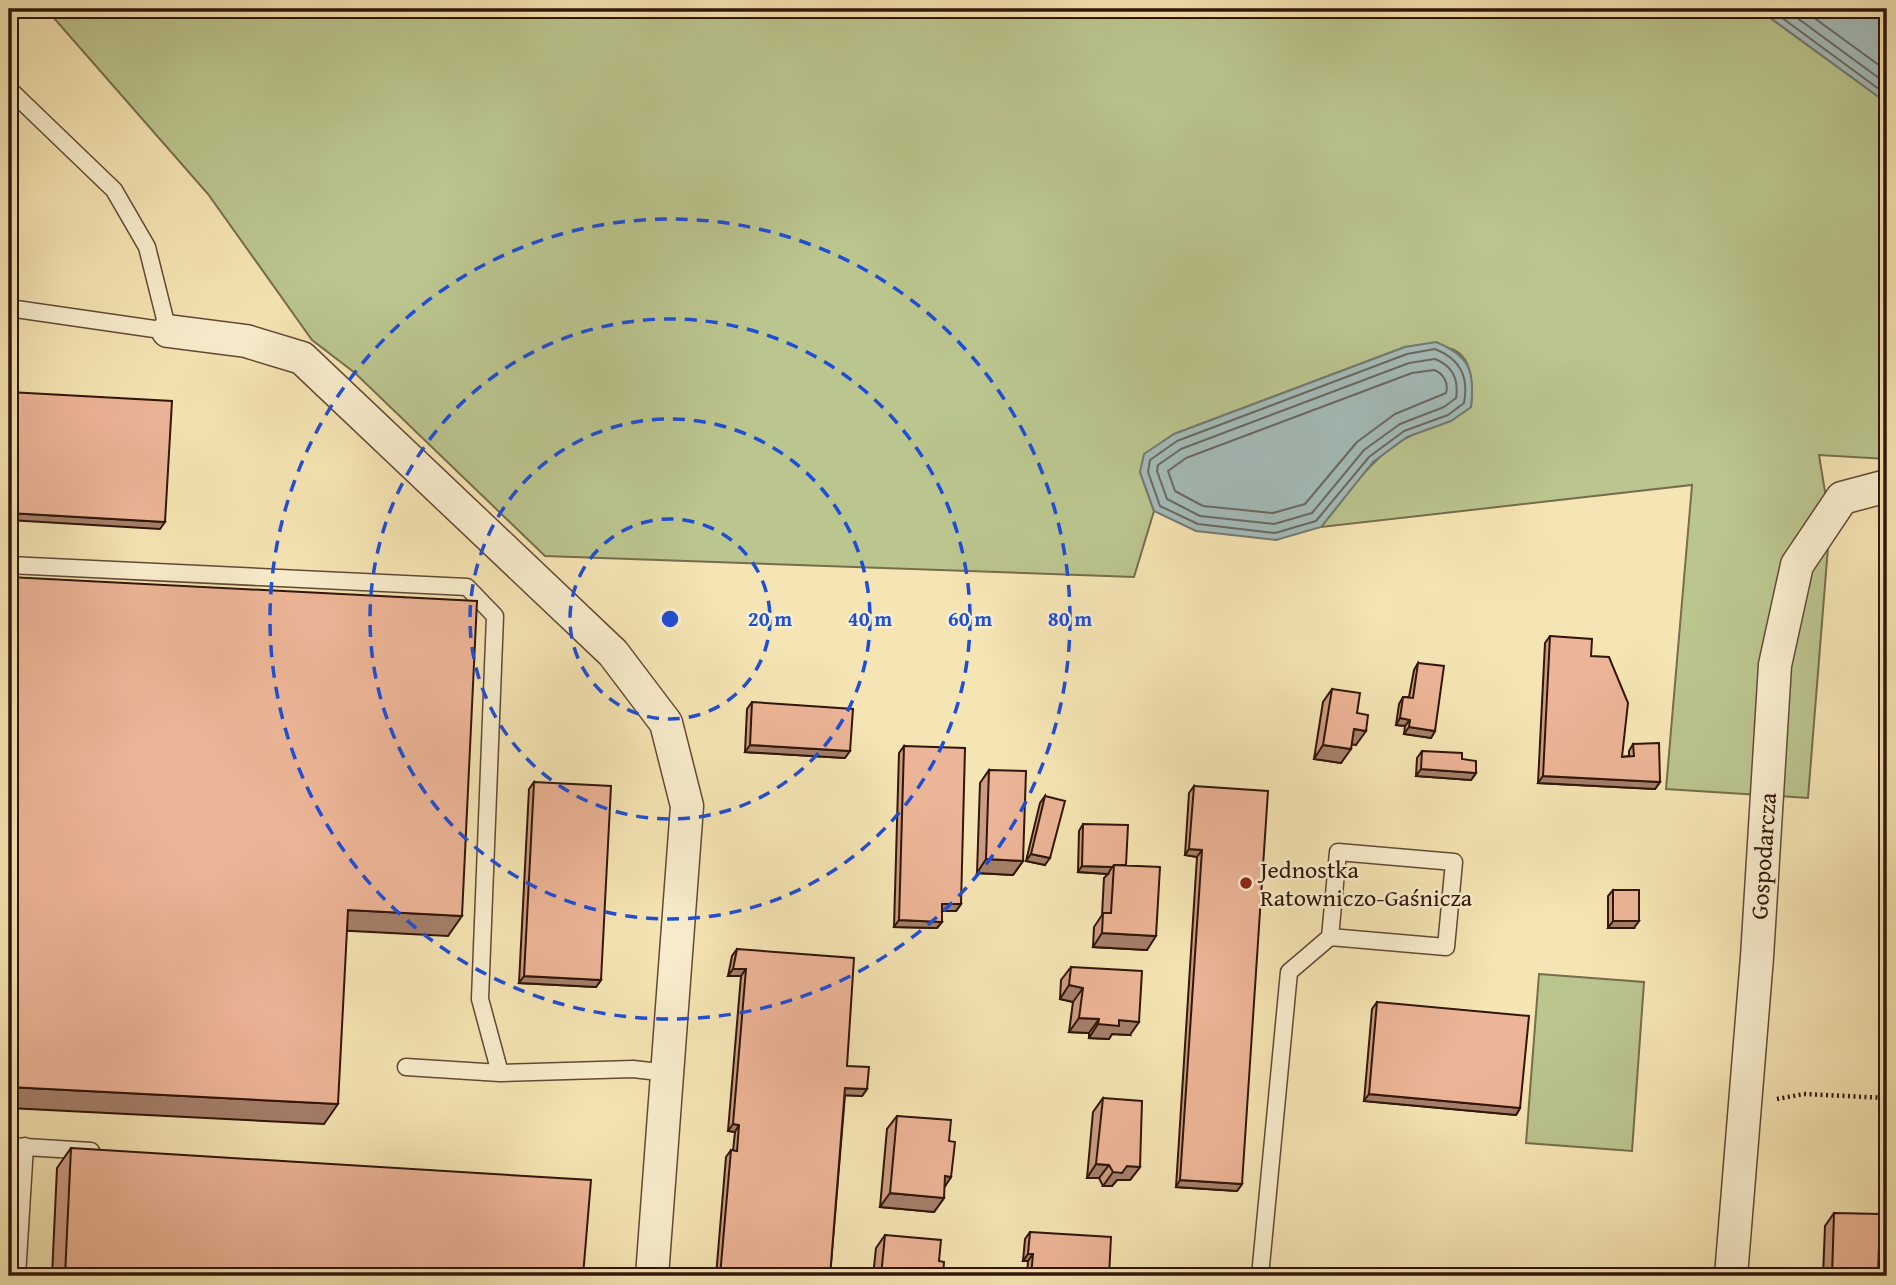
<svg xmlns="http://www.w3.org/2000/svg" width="1896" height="1285" font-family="'Gentium Book Plus',serif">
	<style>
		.green { fill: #bbc58e; stroke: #766d4c; stroke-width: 2 }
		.water { fill: #a3bcb9; stroke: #757973; stroke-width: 2 }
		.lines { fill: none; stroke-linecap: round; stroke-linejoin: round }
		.shore { stroke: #6a6861; stroke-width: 2 }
		.lane-casing { stroke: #624934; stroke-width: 19 }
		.street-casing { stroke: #624934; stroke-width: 35 }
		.path { stroke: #301509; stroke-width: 4.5; stroke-dasharray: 2 3.5; stroke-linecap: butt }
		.lane { stroke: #f9eece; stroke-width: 16 }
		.street { stroke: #f9eece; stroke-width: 32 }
		.wall { fill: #cc9c82; stroke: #301509; stroke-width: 2 }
		.shaded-wall { fill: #a67f6a; stroke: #301509; stroke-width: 2 }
		.building { fill: #edb597; stroke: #301509; stroke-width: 2 }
		.ring { fill: none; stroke: #1d4ed8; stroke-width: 3.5; stroke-dasharray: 12 9 }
		.poi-dot { fill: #8f2418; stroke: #f9eece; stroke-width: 2.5 }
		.labels { text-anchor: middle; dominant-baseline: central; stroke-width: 5; stroke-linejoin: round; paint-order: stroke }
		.street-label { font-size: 24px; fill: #301509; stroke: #f9eece }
		.poi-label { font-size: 24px; fill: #301509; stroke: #f9eece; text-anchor: start }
		.centre { fill: #1d4ed8; stroke: #f9eece; stroke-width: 3.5 }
		.ring-label { font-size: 21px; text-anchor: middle; font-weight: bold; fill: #1d4ed8; stroke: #f9eece; stroke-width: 5; stroke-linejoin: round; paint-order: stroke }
	</style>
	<rect width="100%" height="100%" fill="#f6e5b4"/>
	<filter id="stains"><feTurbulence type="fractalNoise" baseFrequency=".00286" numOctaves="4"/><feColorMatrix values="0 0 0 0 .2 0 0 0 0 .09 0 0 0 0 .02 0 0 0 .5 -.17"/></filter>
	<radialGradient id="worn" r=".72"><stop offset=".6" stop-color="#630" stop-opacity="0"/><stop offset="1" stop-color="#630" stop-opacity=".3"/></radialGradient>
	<path class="green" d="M46,9h1712l129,94v356l-68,-4 11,67 -22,276 -142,-9 26,-304 -371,42c26,-31 50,-71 87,-90 23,-12 42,-14 63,-30 6,-55 -15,-68 -66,-60l-231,87 -34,38 14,39 -20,66 -589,-21 -190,-183 -43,-33 -104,-146z
		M1539,974l105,8 -12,169 -106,-8z"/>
	<path class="water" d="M1758,9h129v94z
		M1436,342c34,14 39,29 35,65l-20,14 -44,16 -34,25 -52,65 -45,13 -80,-9 -42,-20 -14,-39 4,-18 30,-20 231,-87z"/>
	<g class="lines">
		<path class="shore" d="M1770,9l117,86
			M1785,9l102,75
			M1802,9l85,62
			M1435,349c25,10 34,27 29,54l-16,12 -44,16 -35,26 -53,64 -41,12 -77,-9 -38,-18 -12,-34 2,-12 27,-19 230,-87z
			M1435,359c18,7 24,20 21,39l-12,9 -44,17 -36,26 -52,63 -38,11 -74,-8 -33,-17 -10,-28 1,-6 23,-16 228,-86z
			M1434,370c9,3 15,13 12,23l-51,21 -38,28 -52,62 -32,9 -70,-7 -28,-15 -7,-20 18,-13 226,-85z"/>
		<g class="lane-casing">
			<path id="lane" d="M9,89l105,101 33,57 21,84 -159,-23
				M9,565l458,22 28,29 -15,383 20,74
				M406,1067l94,6 133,-4 35,4
				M9,1146l82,5
				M17,1276l8,-130
				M1260,1276l29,-304 41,-35 8,-85 116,10 -8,85 -116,-10"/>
		</g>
		<g class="street-casing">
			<path id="street" d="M168,331l78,10 56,17 311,295 53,70 21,83 -35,470
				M1731,1276l26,-319 18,-292 22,-100 45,-67 45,-12"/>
		</g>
		<path class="path" d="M1777,1099l27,-5 83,4"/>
		<use href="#lane" class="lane"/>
		<use href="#street" class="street"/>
	</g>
	<path class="wall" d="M1550,636l41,20 31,101 7,-1v-5l4,-7 27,38 -5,7 -117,-6 7,-140z
		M1418,663l17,68 -4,7 -27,-4 1,-8 -9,-1 3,-21 4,-7h6l5,-27z
		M1332,689l25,24 -1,32 -4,-1 -11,19 -27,-4 9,-57z
		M752,702l93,56 -100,-6 2,-43z
		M904,746l57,158 -5,7h-14v11l-5,6 -43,-1 5,-174z
		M1422,751l40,8 14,14 -5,7 -55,-4 1,-18z
		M989,770l34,91 -10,14 -36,-2 3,-90z
		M534,782l67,198 -5,7 -77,-4 10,-194z
		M1194,786l48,398 -5,7 -61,-4 21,-330 -12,-2 4,-62z
		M1045,796v69l-19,-4 14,-58z
		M1083,824l43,41 21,85 -54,-3 1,-20 8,-12 2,-37 4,-4 -30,-2 1,-41z
		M1613,890l21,38h-26v-32z
		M737,949l110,117 20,23 -5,7 -17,-1 -15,181h-114l10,-119 5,-7 2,1 2,-19 -7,-1 13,-155h-13l4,-20z
		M1071,967l59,68 -18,-1 -3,5 -20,-1v-5l-20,-1 4,-30 -13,-3 1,-19z
		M1377,1002l143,106 -4,7 -152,-14 8,-92z
		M1103,1098l37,69 -10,13h-13l-5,6h-9l-4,-8h-12l6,-66z
		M897,1116l52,25 2,36 -7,10v11l-10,14 -54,-5 7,-78z
		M71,1148l512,128h-531l5,-108z
		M1834,1213l44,63h-55l2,-50z
		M1030,1232l79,44h-82l1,-15h-5l2,-22z
		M885,1235l54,26 4,15h-70l3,-28z"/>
	<path class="shaded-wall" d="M9,513l156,9 -5,7 -151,-9z
		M1400,718l10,2 -5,6 -9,-1z
		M1409,727l26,4 -4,7 -27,-4z
		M1354,729l12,2 -10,14 -11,-2z
		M750,745l100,6 -5,7 -100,-6z
		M1323,745l28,4 -10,14 -27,-4z
		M1421,769l55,4 -5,7 -55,-4z
		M1543,776l117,6 -5,7 -117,-6z
		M1189,849l13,1 -5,7 -12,-2z
		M1031,854l19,4 -5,7 -19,-4z
		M986,859l37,2 -10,14 -36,-2z
		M1082,866l30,1 -4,7 -30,-2z
		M942,904h19l-5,7h-19z
		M348,910l114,6 -14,20 -114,-6z
		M899,920l43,2 -5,6 -43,-1z
		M1613,921h26l-5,7h-26z
		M1102,933l54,3 -9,14 -54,-3z
		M733,969h13l-5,7h-13z
		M524,976l77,4 -5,7 -77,-4z
		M1069,985l14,3 -10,14 -13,-3z
		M1079,1018l20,1 -10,14 -20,-1z
		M1119,1020l20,2 -9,13 -18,-1 -3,5 -20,-1 9,-14z
		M9,1087l329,17 -14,20 -315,-16z
		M845,1088l22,1 -5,7 -22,-1z
		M1369,1094l151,14 -4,7 -152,-14z
		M733,1124l6,1 -4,7 -7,-1z
		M1096,1164l13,1 -10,13h-12z
		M1127,1166l13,1 -10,13h-13l-5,6h-9l10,-14z
		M945,1176l6,1 -9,14z
		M1180,1180l62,4 -5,7 -61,-4z
		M890,1193l54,5 -10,14 -54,-5z
		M1028,1254h5l-5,7h-5z"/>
	<path class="building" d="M9,392l163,9 -7,121 -156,-9z
		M9,577l468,24 -15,315 -114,-6 -10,194 -329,-17z
		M1550,636l42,3 -1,17 18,1 19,46 -6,54 12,-1 -1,-12 26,-1 1,39 -117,-6z
		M1418,663l26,3 -9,65 -26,-4 1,-7 -10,-2 3,-21 10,1z
		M1332,689l28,4 -3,20 11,2 -2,16 -12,-2 -3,20 -28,-4z
		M752,702l101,7 -3,42 -100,-6z
		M904,746l61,2 -4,156h-19v18l-43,-2z
		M1422,751l40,2v6l14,2v12l-55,-4z
		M989,770l37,1 -3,90 -37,-2z
		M534,782l77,4 -10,194 -77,-4z
		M1194,786l74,5 -26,393 -62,-4 22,-330 -13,-1z
		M1045,796l20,5 -15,57 -19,-4z
		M1083,824l45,1 -2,40h-12l-2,2 -30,-1z
		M1114,865l46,2 -4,69 -54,-3 1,-20h8z
		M1613,890h26v31h-26z
		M737,949l117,9 -7,108 22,1 -2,22 -22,-1 -15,188h-110l11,-126 6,1 2,-26 -6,-1 13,-155h-13z
		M1071,967l71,4 -3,51 -20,-2v6l-21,-2 1,-5 -20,-1 4,-30 -14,-3z
		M1377,1002l152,14 -9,92 -151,-14z
		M1103,1098l39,3 -2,66 -13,-1 -5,7 -9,-1 -4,-7 -13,-1z
		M897,1116l54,4 -2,21 6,1 -2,18 -2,17 -6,-1 -1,22 -54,-5z
		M71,1148l520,32 -8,96h-518z
		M1834,1213l46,1 -2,62h-46z
		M1030,1232l81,5 -2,39h-78l2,-22h-5z
		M885,1235l56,5 -2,21 5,1 -1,14h-62z"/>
	<g class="ring">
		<circle cx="670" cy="619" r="100"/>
		<circle cx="670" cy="619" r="200"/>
		<circle cx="670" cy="619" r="300"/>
		<circle cx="670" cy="619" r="400"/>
	</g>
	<circle class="poi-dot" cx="1246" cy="883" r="7"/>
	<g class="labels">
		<g class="street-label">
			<text transform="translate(1763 856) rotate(-86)">Gospodarcza</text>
		</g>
		<g class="poi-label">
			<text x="1260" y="869">Jednostka<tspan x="1260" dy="28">Ratowniczo-Gaśnicza</tspan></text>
		</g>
	</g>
	<circle cx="670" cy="619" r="10" class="centre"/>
	<g class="ring-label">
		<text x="770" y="626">20 m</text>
		<text x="870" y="626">40 m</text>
		<text x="970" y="626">60 m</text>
		<text x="1070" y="626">80 m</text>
	</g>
	<rect width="1896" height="1285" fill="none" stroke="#f6e5b4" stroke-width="35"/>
	<rect x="10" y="10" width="1875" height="1264" fill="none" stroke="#301509" stroke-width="3.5"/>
	<rect x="18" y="18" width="1861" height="1250" fill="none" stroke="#301509" stroke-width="2"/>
	<rect width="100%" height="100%" filter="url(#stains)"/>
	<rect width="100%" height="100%" fill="url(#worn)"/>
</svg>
